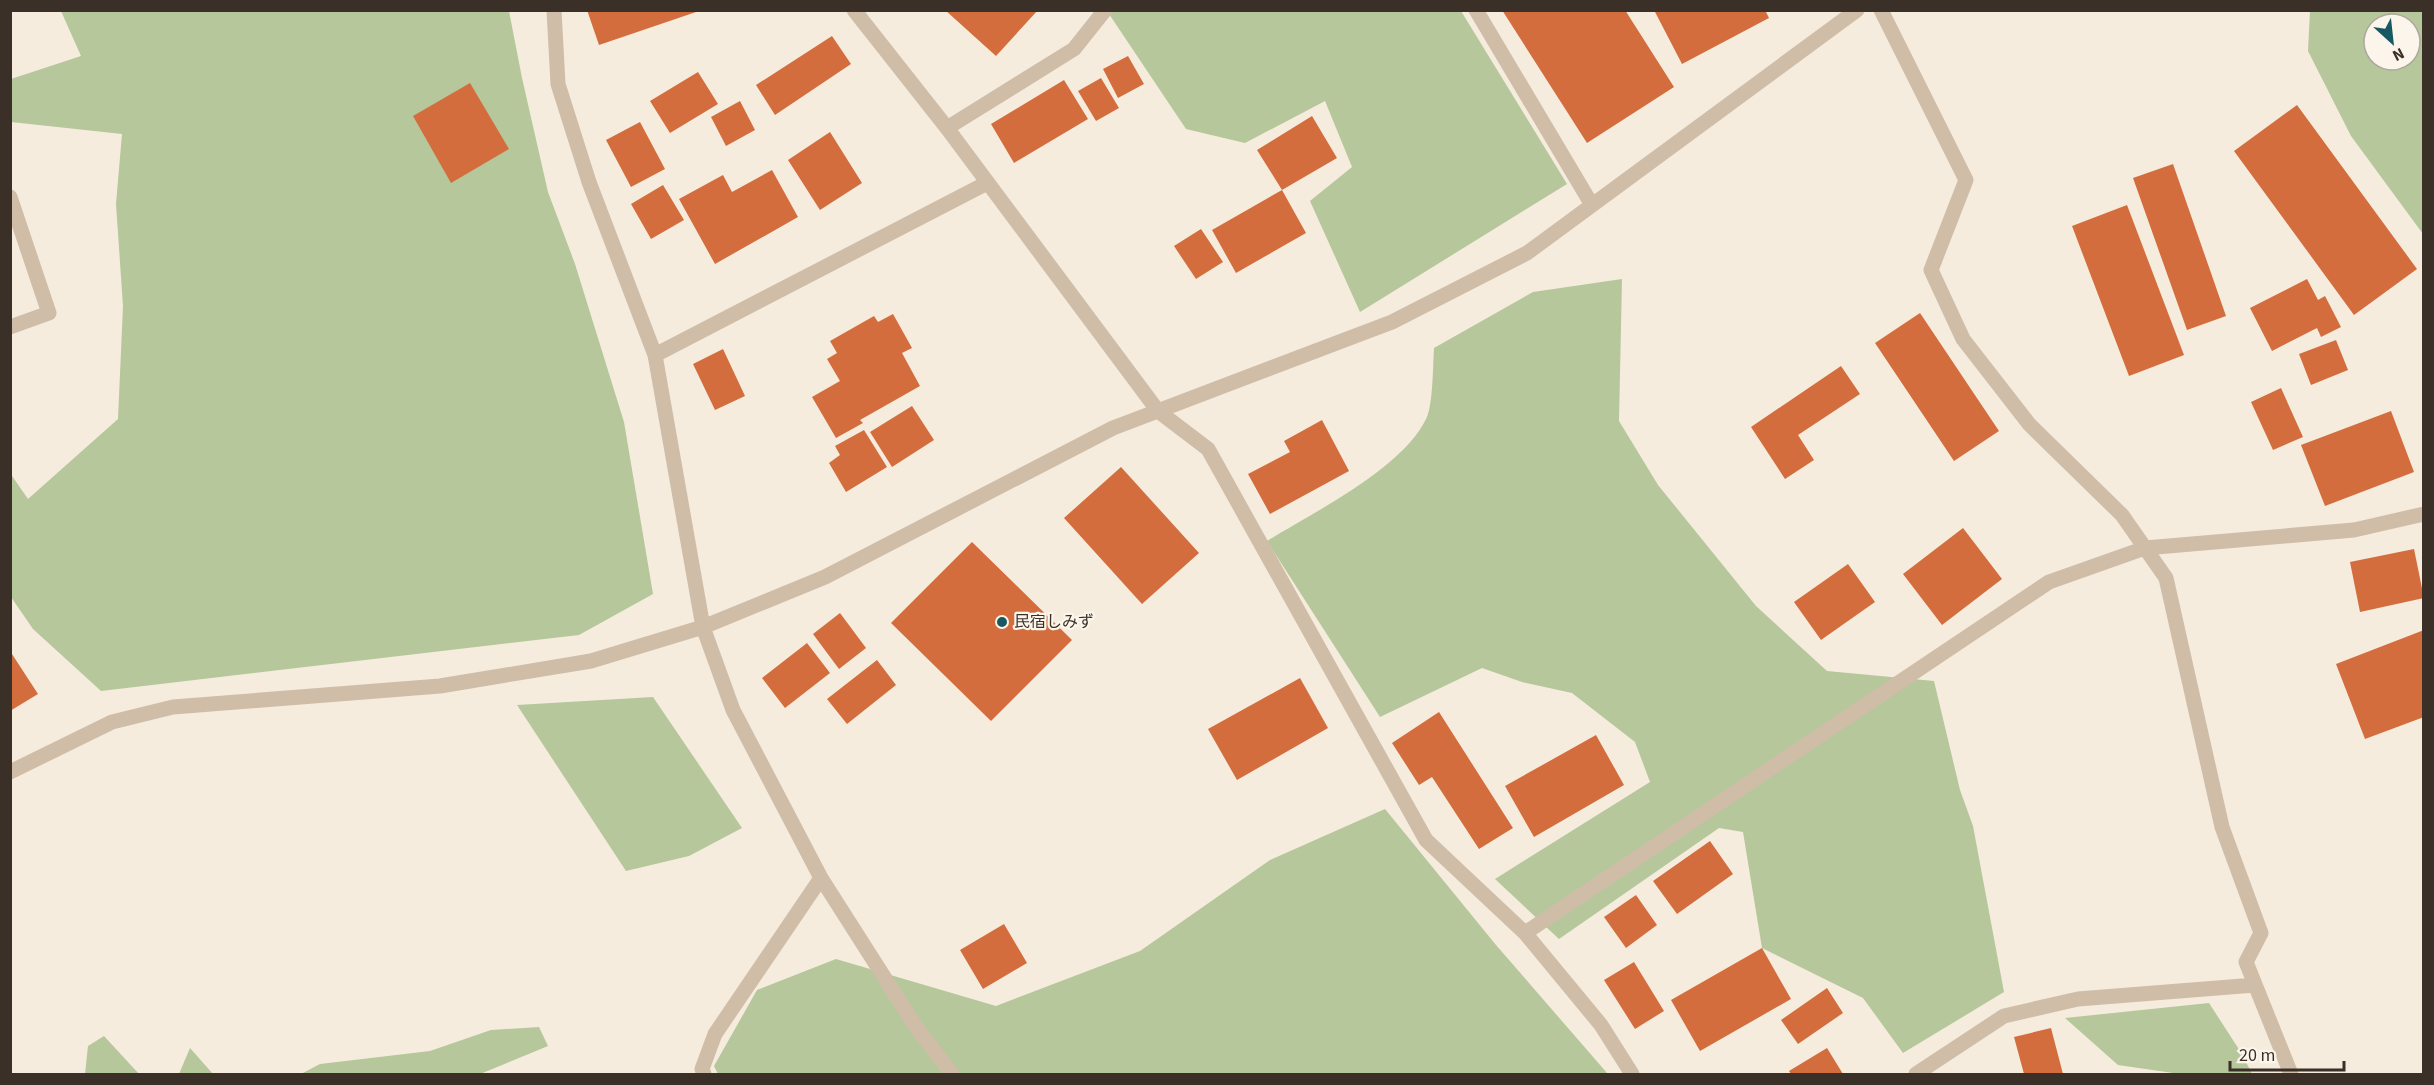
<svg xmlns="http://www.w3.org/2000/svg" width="2434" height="1085" font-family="'Source Sans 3','Noto Sans JP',sans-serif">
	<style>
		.green { fill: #b5c79b; fill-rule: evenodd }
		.building { fill: #d46d3d }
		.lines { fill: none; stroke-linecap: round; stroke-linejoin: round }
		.minor { stroke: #cfbda7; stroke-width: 15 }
		.poi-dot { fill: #185862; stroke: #fcf5eb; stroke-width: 2 }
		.labels { text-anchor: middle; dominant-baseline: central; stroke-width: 4.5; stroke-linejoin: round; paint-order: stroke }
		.poi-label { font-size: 16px; fill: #3b3028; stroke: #fcf5eb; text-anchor: start }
	</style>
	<rect width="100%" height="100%" fill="#f5ecdd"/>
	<path class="green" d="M61,11h448l13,67 26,114 27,72 49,158 29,172 -74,41 -478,56 -68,-62 -22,-32 -1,-124 18,26 90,-80 5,-113 -7,-102 6,-70 -111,-12v-43l70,-23z
		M1107,11h354l106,173 -207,128 -50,-111 42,-34 -27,-66 -80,42 -59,-14z
		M2310,11h113v223l-72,-98 -43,-85zM2374,24h36v36h-36z
		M1622,279l-3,142 39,64 98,121 71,65 107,10 26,109 13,36 31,166 -101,61 -40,-55 -101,-50 -19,-116 -24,-4 -160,111 -64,-60 155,-97 -15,-40 -63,-49 -50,-11 -40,-14 -102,49 -113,-176c47,-29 137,-73 160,-124 6,-14 6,-53 7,-69l99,-56z
		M653,697l89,131 -53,28 -63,15 -109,-166z
		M1385,809l111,136 111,128 -1,1h-888l-4,-8 43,-76 79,-31 160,47 144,-55 130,-91z
		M2209,1003l33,51 10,20h-72l-62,-9 -53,-47z
		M539,1027l9,19 -68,28h-179l19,-10 110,-13 61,-21z
		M104,1036l35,38h-54l3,-28z
		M190,1048l23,26h-34z"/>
	<path class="building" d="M587,10h112v1l-100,34z
		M945,10h93l-42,46z
		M1502,10h123l49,77 -87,56z
		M1654,10h111l4,8 -87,46z
		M832,36l19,28 -76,51 -19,-30z
		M1128,56l16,28 -26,14 -15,-29z
		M698,72l20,32 -48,29 -20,-32z
		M1101,78l18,30 -23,13 -18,-30z
		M1064,80l24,39 -74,44 -23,-39z
		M470,83l39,66 -58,34 -38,-67z
		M740,101l15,29 -29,16 -15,-29z
		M2297,105l120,164 -63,46 -120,-164z
		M1312,116l25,42 -55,32 24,43 -70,40 -24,-43 70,-40 -25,-40z
		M640,122l25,47 -34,18 -25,-47z
		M830,132l32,51 -42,27 -32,-50z
		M2173,164l53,152 -39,14 -54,-152z
		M772,170l26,47 -83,47 -36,-65 44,-24 9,17z
		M663,185l21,35 -33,19 -20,-35z
		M2127,205l57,150 -55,21 -57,-150z
		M1201,229l22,33 -27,17 -22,-33z
		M2307,279l11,21 7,-4 16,31 -20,10 -4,-9 -45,23 -22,-43z
		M1920,313l79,118 -45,30 -79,-118z
		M893,314l19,34 -10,5 18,33 -60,34 3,3 -27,15 -24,-41 28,-16 -13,-22 10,-6 -7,-12 44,-25 4,6z
		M2336,340l12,30 -37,15 -12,-31z
		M723,349l22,47 -30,14 -22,-46z
		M1841,366l19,28 -62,41 16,25 -29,19 -34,-52z
		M2281,388l22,49 -30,13 -22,-48z
		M912,406l22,34 -42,27 -22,-35z
		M2391,411l23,61 -89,34 -24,-61z
		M1322,420l27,51 -79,43 -22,-40 42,-22 -6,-11z
		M864,430l23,37 -41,25 -17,-29 11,-8 -5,-9z
		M1121,467l78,86 -57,51 -78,-86z
		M1963,528l39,51 -60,46 -39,-51z
		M972,542l100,98 -81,81 -100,-98z
		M2414,549l10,49 -64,14 -10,-50z
		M1848,564l27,38 -54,38 -27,-38z
		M840,613l26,35 -27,21 -26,-35z
		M2424,630v87l-59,22 -29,-75z
		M807,643l23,30 -45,35 -23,-30z
		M10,651l28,43 -28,17z
		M877,660l19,25 -49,39 -20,-25z
		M1300,678l28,50 -91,52 -29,-51z
		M1439,712l74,116 -34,21 -47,-72 -13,8 -27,-42z
		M1596,735l28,50 -90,52 -29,-51z
		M1710,841l23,33 -56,40 -24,-33z
		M1636,895l21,30 -31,23 -22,-31z
		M1004,924l23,39 -44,26 -23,-39z
		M1762,948l29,51 -91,52 -29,-51z
		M1634,962l30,49 -29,18 -31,-49z
		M1827,988l16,25 -45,31 -17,-24z
		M2051,1028l12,46h-39l-10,-37z
		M1827,1048l16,26h-52l-2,-3z"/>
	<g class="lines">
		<path class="minor" d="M554,10l4,74 31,98 66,173 48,272 30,83 88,168 95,149 36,47
			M854,10l93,118 211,283 50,38 218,391 99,93 76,92 31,49
			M1476,10l116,195
			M1881,10l85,170 -35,90 32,69 66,85 93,91 44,63 56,249 39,106 -15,29 45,112
			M947,128l127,-79 31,-39
			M10,197l39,116 -39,14
			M655,355l332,-172
			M10,772l102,-50 61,-15 267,-21 151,-25 112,-34 122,-50 288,-149 279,-106 135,-69 330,-243
			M1525,933l524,-351 96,-34 209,-18 70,-16
			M704,1074l-2,-5 13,-35 106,-156
			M1916,1074l88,-58 74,-17 177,-14"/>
	</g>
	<circle class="poi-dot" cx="1002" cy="622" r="6"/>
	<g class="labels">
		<g class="poi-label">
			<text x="1014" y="622">民宿しみず</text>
		</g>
	</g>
	<rect width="2434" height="1085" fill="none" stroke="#3b3028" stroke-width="24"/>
	<g transform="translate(2392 42) rotate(153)"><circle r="28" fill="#fcf5eb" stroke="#afa69d" stroke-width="1.5"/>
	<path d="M0-4.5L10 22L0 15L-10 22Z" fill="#185862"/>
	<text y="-9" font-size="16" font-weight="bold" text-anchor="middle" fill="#3b3028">N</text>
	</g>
	<path d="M2230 1061v9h114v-9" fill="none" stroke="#3b3028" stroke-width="3"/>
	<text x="2239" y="1061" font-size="18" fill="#3b3028" stroke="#fcf5eb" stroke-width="4.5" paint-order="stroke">20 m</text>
</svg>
